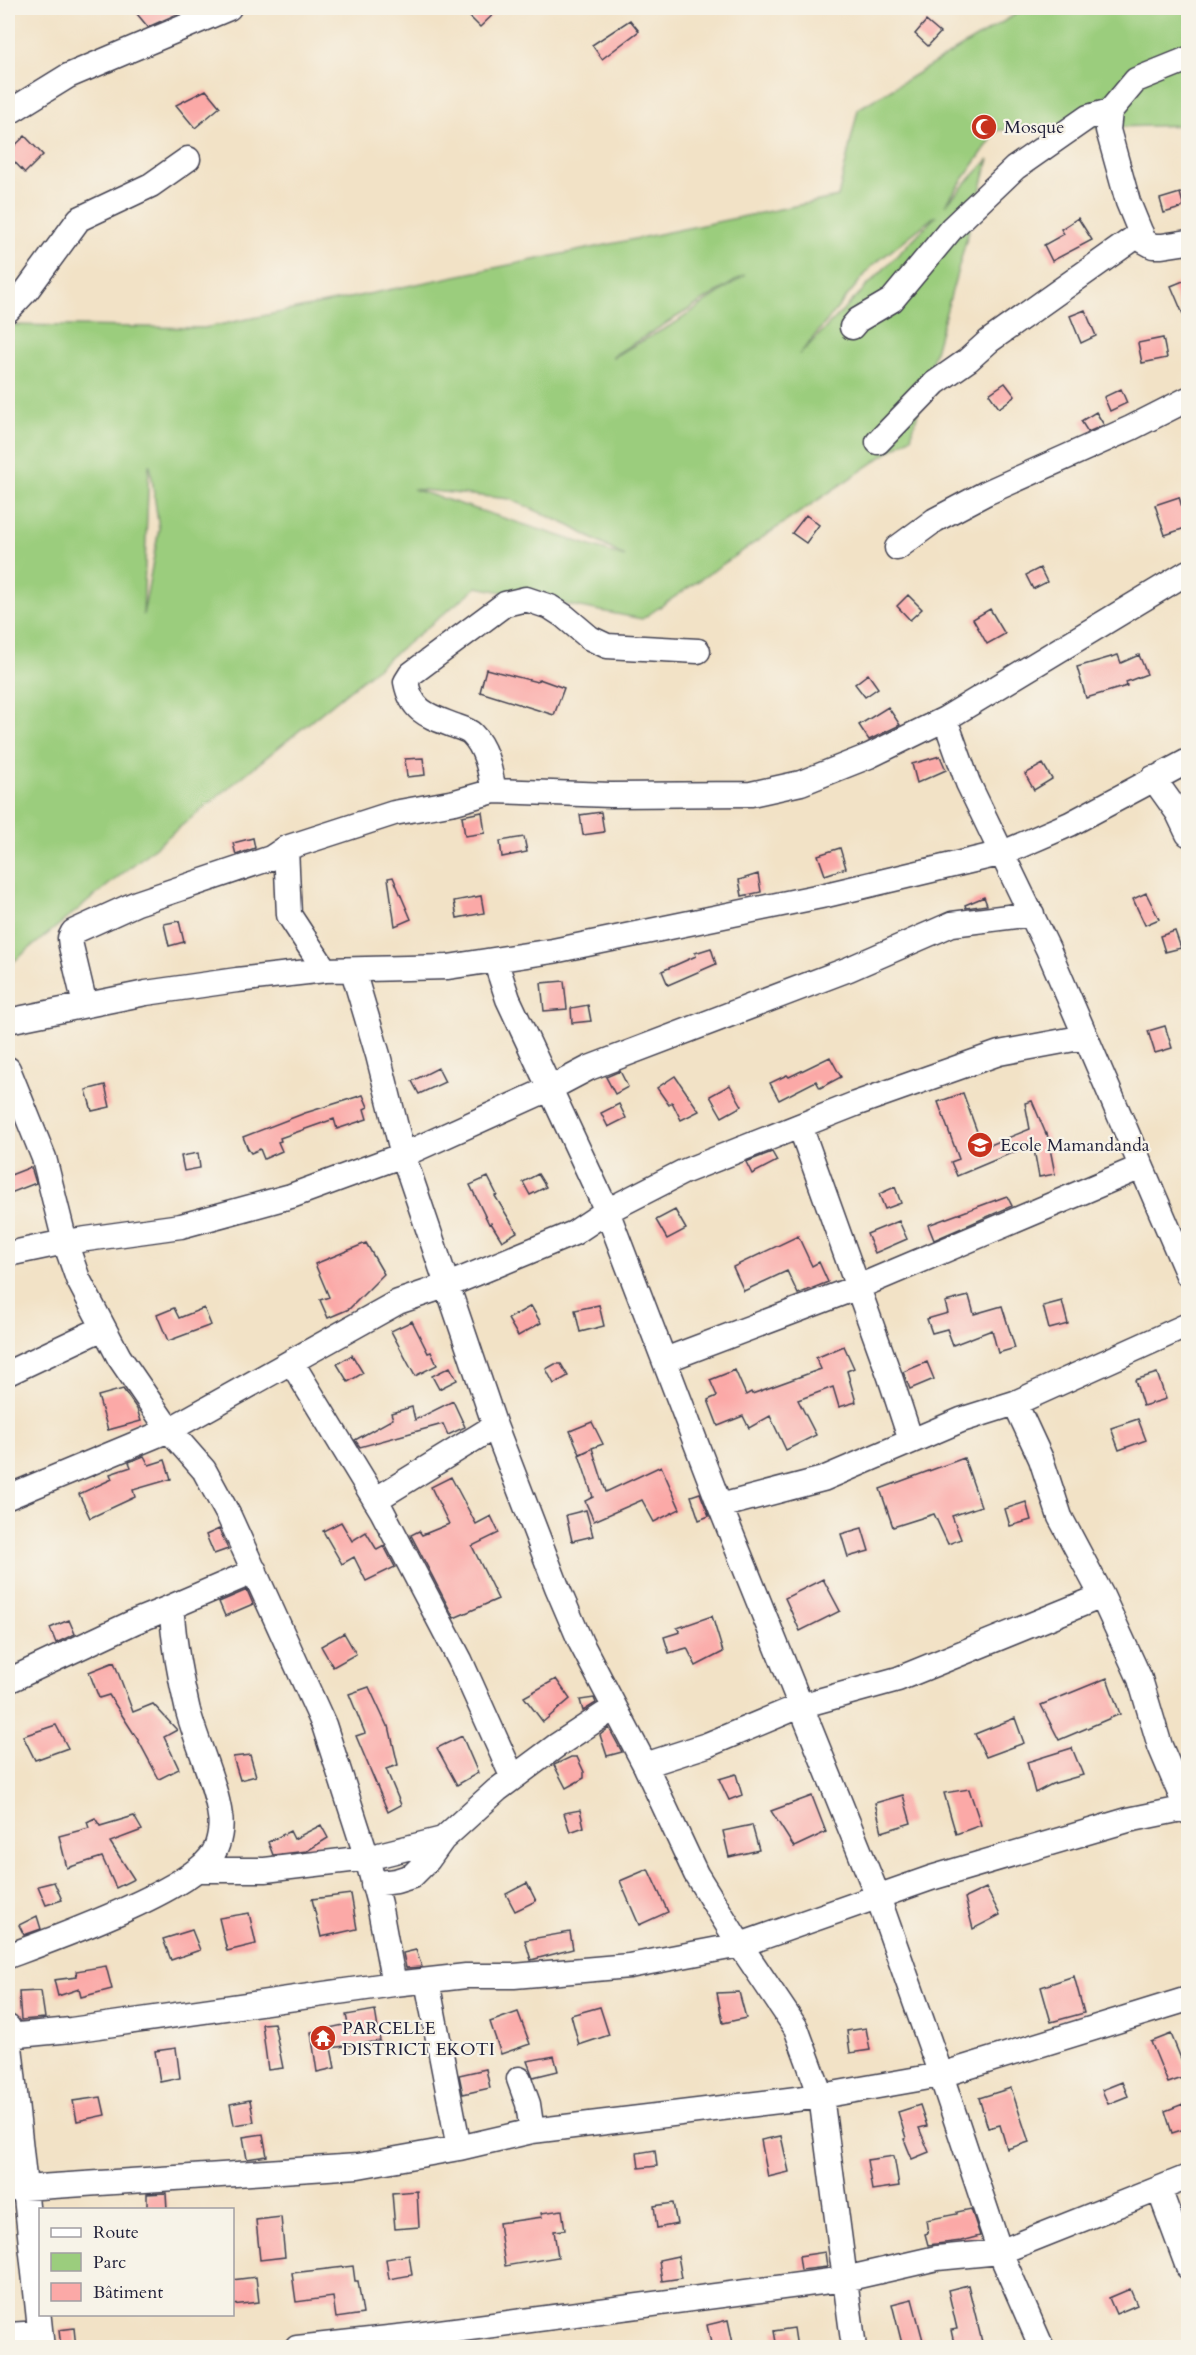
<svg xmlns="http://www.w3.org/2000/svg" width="1196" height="2355" font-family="Cardo,serif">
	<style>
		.green { fill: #9bcd7d; stroke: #5e785c; stroke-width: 1.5; fill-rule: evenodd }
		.building { fill: #fba9a7 }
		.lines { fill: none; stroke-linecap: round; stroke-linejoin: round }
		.minor-casing { stroke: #413f50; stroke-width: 27 }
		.minor { stroke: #fff; stroke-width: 24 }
		.labels { text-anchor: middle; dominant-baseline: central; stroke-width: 4.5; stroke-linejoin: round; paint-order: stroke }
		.poi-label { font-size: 18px; fill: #22223b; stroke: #f7f3e8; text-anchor: start }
	</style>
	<rect width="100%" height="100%" fill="#f7f3e8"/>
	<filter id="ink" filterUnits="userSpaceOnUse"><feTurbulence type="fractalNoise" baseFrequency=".0167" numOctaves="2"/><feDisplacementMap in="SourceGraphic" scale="12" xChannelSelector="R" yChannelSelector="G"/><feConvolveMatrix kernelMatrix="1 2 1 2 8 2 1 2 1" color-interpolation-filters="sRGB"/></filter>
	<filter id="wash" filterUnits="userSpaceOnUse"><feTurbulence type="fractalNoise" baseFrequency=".008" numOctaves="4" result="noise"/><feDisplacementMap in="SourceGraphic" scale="24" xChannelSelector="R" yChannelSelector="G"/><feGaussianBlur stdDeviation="1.35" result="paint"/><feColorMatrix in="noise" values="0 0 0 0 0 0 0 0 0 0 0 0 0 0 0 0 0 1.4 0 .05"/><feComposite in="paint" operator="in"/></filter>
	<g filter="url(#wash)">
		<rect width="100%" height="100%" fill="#f2e2c6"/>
		<path class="green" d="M1026,8h162v117l-190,5 -53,75 44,-46 -78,278 -269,182 -165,-32 -469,379v-641l196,3 634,-131 20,-88zM935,216h1l-137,139 73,-89zM745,275l-70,48 -62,34v-1zM150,465l9,64 -16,86 6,-150zM413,489l97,10 60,27 55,31z"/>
		<g id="blocks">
			<path class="building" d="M132,8h59l-43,19z
				M461,8h39l-20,19z
				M630,20l9,11 -37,28 -10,-14z
				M926,21l14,12 -12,13 -13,-12z
				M206,90l14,17 -25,21 -19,-23z
				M25,136l18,19 -18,18 -17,-18v-3z
				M1180,193l4,14 -20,6 -4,-14z
				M1078,218l14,22 -40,21 -8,-16 20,-11 -3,-5z
				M1188,279v47l-17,-40z
				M1085,310l11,26 -15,7 -11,-27z
				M1163,338l4,20 -25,5 -4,-20z
				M1005,383l10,13 -16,12 -10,-14z
				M1121,389l6,14 -17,8 -6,-14z
				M1096,412l8,13 -16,7 -7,-11z
				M1179,497l9,30 -23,8 -10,-30z
				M806,515l13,10 -13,18 -14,-10z
				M1040,568l7,14 -14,7 -7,-14z
				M908,595l14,14 -12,11 -13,-14z
				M990,609l15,25 -18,10 -14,-25z
				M1118,655l3,8 18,-8 8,19 -21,8 1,4 -41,12 -9,-31z
				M486,669l51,13 2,-3 25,9 -10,27 -74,-23z
				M868,674l10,14 -13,9 -10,-13z
				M888,707l12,18 -31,15 -10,-15z
				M940,756l6,14 -29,13 -5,-19z
				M423,758l2,17 -18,2 -2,-18z
				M1043,764l9,15 -18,11 -9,-16z
				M482,812l3,21 -20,3 -3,-20z
				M601,812l3,20 -21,3 -3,-20z
				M524,837l3,15 -25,5 -2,-16z
				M253,838l2,10 -19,7 -3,-12z
				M840,848l6,20 -21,7 -7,-20z
				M758,874l3,18 -19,4 -3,-16z
				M393,877l18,42 -16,7 -7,-48z
				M1146,893l13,26 -14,6 -12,-26z
				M481,896l3,17 -27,5 -3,-17z
				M984,897l3,8 -21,3 -1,-3z
				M179,921l5,21 -15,4 -5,-22z
				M1175,931l6,17 -16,4 -5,-16z
				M711,948l5,16 -48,21 -6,-14 34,-15 -1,-3z
				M564,981l3,28 -23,2 -3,-28z
				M588,1005l3,16 -19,2 -1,-15z
				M1165,1026l7,22 -17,5 -7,-22z
				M830,1057l11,20 -21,11 -4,-7 -37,19 -9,-17 17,-8 2,2z
				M438,1068l7,14 -26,12 -7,-13z
				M620,1071l8,16 -13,7 -9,-17z
				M675,1076l24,35 -18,9 -9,-18 -3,3 -12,-17z
				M105,1085l5,22 -18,4 -6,-21z
				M730,1085l12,21 -20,11 -12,-21z
				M963,1093l20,55 47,-19 -5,-26 7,-2 14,33 1,-1 8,41 -16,3 -6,-33 -76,32 -6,-14 8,-3 -21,-57z
				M363,1095l5,12 -4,2 3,10 -30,10 -3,-10 -54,19 1,3 -3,1 4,9 -18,8 -4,-10 -9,4 -3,-4 -5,-12 62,-24z
				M619,1104l7,14 -18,9 -7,-14z
				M772,1152l5,9 -25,13 -6,-12z
				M198,1153l2,15 -16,3 -3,-15z
				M31,1167l5,16 -28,11v-18z
				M538,1174l8,13 -16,8 -7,-13z
				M488,1177l9,18 -2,1 22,36 -15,9 -11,-18 -2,1 -19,-39z
				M895,1187l6,16 -16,6 -6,-15z
				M1007,1196l5,10 -78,34 -6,-15z
				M675,1210l11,19 -19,10 -11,-19z
				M899,1221l8,18 -32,14 -8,-19z
				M798,1236l14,30 7,-4 9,20 -30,12 -11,-23 -43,20 -11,-24z
				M366,1243l18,31 -35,35 -21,9 -8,-18 9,-3 -14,-33z
				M969,1296l5,18 28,-8 13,42 -17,5 -6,-23 -39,15 -6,-16 -15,4 -5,-14 21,-6 -3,-11z
				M1062,1301l6,23 -19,5 -6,-23z
				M599,1305l5,21 -24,6 -5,-22z
				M531,1306l10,17 -23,13 -10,-17z
				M174,1308l5,10 25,-10 7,17 -43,16 -11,-26z
				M412,1321l16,32 3,-1 6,13 -22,11 -24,-45z
				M844,1346l10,22 -7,3 9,31 -17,5 -6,-20 -35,13 18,35 -30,15 -16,-34 -21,12 -6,-12 -25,10 -10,-26 9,-4 -7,-16 25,-10 11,25 5,-3 1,2 69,-25 -5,-11z
				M352,1355l11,18 -15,9 -11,-18z
				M927,1362l7,17 -24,10 -7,-17z
				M555,1364h6l7,12 -14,8 -8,-15z
				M450,1367l7,13 -18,9 -7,-13z
				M1157,1373l9,26 -23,7 -8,-26z
				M123,1389l14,20 4,12 -33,9 -10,-34z
				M453,1401l12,26 -17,8 -5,-11 -83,23 -5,-7 38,-21 -2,-6 21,-6 3,13z
				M1138,1419l8,21 -27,10 -8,-22z
				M592,1422l11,22 -11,4 14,44 55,-26 19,43 -26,13 -12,-22 -48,21 -9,-20 8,-4 -14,-42 12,-6 -11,5 -10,-23z
				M144,1456l5,9 16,-5 6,19 -38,11 2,7 -45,21 -11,-24 33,-15 -2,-5 21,-7 -2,-5z
				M964,1458l17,48 -29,10 9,23 -13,5 -14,-30 -41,13 -13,-38z
				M451,1477l25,47 15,-8 8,17 -27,13 26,53 -44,19 -43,-83 8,-4 3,4 27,-11 -18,-37z
				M700,1493l9,23 -10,4 -8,-24z
				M1026,1502l5,18 -21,6 -5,-17z
				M586,1510l7,26 -21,5 -6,-26z
				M341,1522l11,19 14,-9 11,18 7,-4 11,21 -29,14 -12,-24 -12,7 -19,-33z
				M862,1528l7,23 -21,6 -7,-23z
				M219,1529l9,20 -14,5 -8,-19z
				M823,1579l17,32 -40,20 -15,-33z
				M247,1590l6,14 -28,12 -6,-14z
				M712,1616l11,36 -27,14 -9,-18 -18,5 -5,-16 16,-5 -3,-4z
				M69,1620l6,14 -19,9 -6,-15z
				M344,1633l12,21 -23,13 -12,-21z
				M114,1662l19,50 20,-8 24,26 -13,7 15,32 -20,10 -21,-39 -29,-45 -10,3 -10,-26z
				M1107,1678l13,36 -61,26 -18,-35z
				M556,1679l14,20 -27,23 -19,-25z
				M369,1687l18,39h2l9,39 -12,4 15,36 -13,7 -32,-76 9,-3 -16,-39z
				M594,1698l2,5 -13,8 -3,-11z
				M1015,1718l9,25 -38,14 -11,-23z
				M56,1725l12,23 -33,12 -12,-24z
				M609,1728l13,24 -15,4 -7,-21z
				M462,1736l16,37 -21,12 -20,-37z
				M1072,1748l11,27 -31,9 -17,9 -8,-31z
				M250,1755l6,21 -16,4 -7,-23z
				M571,1757h6l7,15v6l-18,10 -12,-23z
				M736,1774l6,21 -13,5 -10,-21z
				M969,1789l12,36 -25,9 -12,-41z
				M903,1795l8,28 -29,9 -7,-29z
				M812,1796l14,36 -32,15 -23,-36z
				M580,1810l4,17 -14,5 -6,-19z
				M134,1816l8,14 -32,12 24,37 -18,9 -14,-31 -35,11 -8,-32 30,-8 -2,-6 8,-4 5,8z
				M321,1825l7,13 -21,13 -34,4 -5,-13 22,-11 4,8z
				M752,1825l7,25 -30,7 -6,-26z
				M648,1869l20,43 -29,13 -19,-44z
				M54,1882l8,18 -16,5 -8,-19z
				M527,1883l9,18 -21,10 -9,-17z
				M986,1888l14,27 -27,14 -8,-31z
				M351,1894l6,35 -36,8 -9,-38z
				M249,1913l7,31 -29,7 -8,-33z
				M37,1916l4,13 -17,6 -5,-10z
				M192,1930l8,20 -29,10 -8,-21z
				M570,1932l3,17 -42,11 -6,-20z
				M416,1950l6,17 -16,1 -3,-15z
				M106,1966l6,23 -31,8 -2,-8 -21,7 -4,-16 23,-3 -1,-6z
				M1074,1976l10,37 -33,9 -10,-35z
				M41,1991l4,27 -24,2 -2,-28z
				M739,1992l7,26 -23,5 -6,-30z
				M600,2007l9,28 -30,10 -8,-30z
				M375,2010l5,31 -49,7 4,20 -18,4 -6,-40 37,-8 -2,-9z
				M518,2012l12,32 -29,10 -11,-32z
				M274,2023l9,45 -15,2 -6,-46z
				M866,2028l4,22 -20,3 -3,-22z
				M1171,2034l17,42 -20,7 -17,-41z
				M176,2048l4,30 -20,4 -5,-31z
				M554,2056l4,15 -25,6 -6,-16z
				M486,2069l4,19 -27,6 -4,-19z
				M1122,2082l6,14 -20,8 -6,-14z
				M1011,2088l18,54 -22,7 -7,-24 -12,3 -9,-30z
				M101,2097l4,18 -28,6 -4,-20z
				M250,2100l4,22 -20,3 -4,-21z
				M1183,2104l5,24 -16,5 -7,-22z
				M920,2105l7,21 -8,2 10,24 -17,7 -8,-20 2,-1 -8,-26z
				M263,2134l4,22 -20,3 -4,-22z
				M781,2136l8,36 -21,5 -7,-37z
				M655,2150l2,16 -18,2 -2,-15z
				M894,2156l5,30 -27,4 -5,-30z
				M417,2191l2,36 -24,2 -3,-36z
				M166,2193l1,17h-20v-16z
				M673,2203l4,21 -20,4 -3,-22z
				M971,2209l9,27 -19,5 -33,4 -3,-11 3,-1 -2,-13 31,-6v-2z
				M562,2210l3,20 -11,1 4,26 -53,9 -6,-43 43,-6 -1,-4z
				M281,2217l4,40 -25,3 -4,-40z
				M825,2252l2,15 -26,3 -2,-14z
				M409,2255l3,20 -23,4 -3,-20z
				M678,2256l4,22 -20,3 -3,-21z
				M353,2266l2,15h3l5,33 -27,4 -3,-21 -37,5 -4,-29z
				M256,2277l3,25 -27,3v-25z
				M968,2285l14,57 -5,1 1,5h-23l-4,-18 6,-1 -9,-39z
				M1130,2289l7,16 -21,9 -7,-16z
				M912,2299l13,49h-22l-11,-44z
				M728,2320l6,28h-22l-5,-23z
				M74,2328l2,20h-15l-2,-18z
				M794,2328l3,20h-20l-3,-17z"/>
		</g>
	</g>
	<g filter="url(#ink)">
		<use href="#blocks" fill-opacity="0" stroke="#413f50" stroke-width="1.5"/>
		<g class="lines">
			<g class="minor-casing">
				<path id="minor" d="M1110,111l-2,19 20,72 16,39 9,5h9l26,-4
					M8,113l60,-37 161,-68
					M8,310l19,-20 52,-71 72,-34 37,-26
					M852,327l6,-7 34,-20 60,-72 63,-60 73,-51 22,-6 26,-31 52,-21
					M878,442l57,-59 33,-23 21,-19 152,-108
					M897,548l38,-28 51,-27 145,-65 57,-29
					M945,719l23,64 80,166 140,326
					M1153,778l25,35 10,21
					M494,791l117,4 140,-1 50,-11 68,-27 76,-37 243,-147
					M495,960l13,39 99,212 113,295 158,391 63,178 59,177 42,96
					M325,970l-36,-55 -3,-67 108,-35 61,-11 39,-11c-4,-19 -7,-42 -22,-57 -4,-4 -11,-6 -17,-8 -26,-10 -43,-13 -49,-44l5,-8 94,-70 21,-5 24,8 14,9 26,22 17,8 91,5
					M353,971l25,84 25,100 92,271 62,161 24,56 64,122 51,109 44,71 56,83 25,68 33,252
					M85,1005l-14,-59 -1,-8 3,-6 64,-29 134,-45 15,-10
					M8,1021l138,-28 91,-13 88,-10 123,-3 105,-16 273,-56 177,-42 67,-29 118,-63
					M8,1069l36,89 21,84 13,37 41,78 50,73 35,40 25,46 95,209 43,133 12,46 15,80
					M800,1126l90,251 21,64
					M8,1254l57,-12 116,-16 110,-30 112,-41 148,-67 38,-20 260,-99 103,-45 80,-10
					M665,1360l193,-73 283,-120
					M292,1363l90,148 78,149 53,118
					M8,1373l95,-45
					M1015,1403l26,56 19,58 42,79 38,83 20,67 28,66
					M8,1497l161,-67 229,-128 50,-17 126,-52 33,-22 76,-39 172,-68 144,-51 86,-16
					M375,1500l120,-74
					M720,1506l103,-27 138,-59 54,-17 173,-78
					M8,1681l126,-59 37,-15
					M645,1765l62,-20 93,-39 98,-27 204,-83
					M197,1870h68l102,-12 76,-19
					M373,1884l23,-3 16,-5 16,-16 15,-21 54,-49 59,-44 58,-38
					M8,1956c43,-16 185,-66 206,-104 5,-9 8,-25 6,-36 -4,-32 -23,-72 -32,-105 -8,-33 -14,-70 -17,-104l84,-36
					M427,1981l32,167
					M8,2027l34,321
					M8,2036l63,-6 323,-46 72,-8h48l115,-10 111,-21 191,-67 197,-58 59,-12
					M519,2079l9,25 4,27
					M8,2189l350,-23 101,-18 73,-17 289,-35 120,-21 247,-76
					M1159,2189l29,78
					M8,2335l32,-2
					M297,2348l119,-13 429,-56 92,-21 63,-6 188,-75"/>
			</g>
			<use href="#minor" class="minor"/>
		</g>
	</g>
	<defs>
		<g id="mosque-disc" transform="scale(1.35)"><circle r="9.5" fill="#c8321e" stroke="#f7f3e8"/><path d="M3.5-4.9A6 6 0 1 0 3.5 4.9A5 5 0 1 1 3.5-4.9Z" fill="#fff"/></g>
		<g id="school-disc" transform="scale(1.35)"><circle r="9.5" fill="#c8321e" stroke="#f7f3e8"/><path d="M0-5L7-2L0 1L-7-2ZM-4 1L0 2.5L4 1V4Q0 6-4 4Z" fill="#fff"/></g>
		<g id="temple-disc" transform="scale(1.35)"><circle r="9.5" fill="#c8321e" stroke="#f7f3e8"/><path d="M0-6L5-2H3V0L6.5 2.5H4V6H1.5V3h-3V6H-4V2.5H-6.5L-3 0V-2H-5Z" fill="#fff"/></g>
	</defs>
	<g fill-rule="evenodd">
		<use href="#mosque-disc" x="984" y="127"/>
		<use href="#school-disc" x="980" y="1145"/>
		<use href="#temple-disc" x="323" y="2038"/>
	</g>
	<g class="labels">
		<g class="poi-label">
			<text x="1004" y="127">Mosque</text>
			<text x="1000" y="1145">Ecole Mamandanda</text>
			<text x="342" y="2028">PARCELLE<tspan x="342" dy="21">DISTRICT EKOTI</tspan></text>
		</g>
	</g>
	<rect width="1196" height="2355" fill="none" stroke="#f7f3e8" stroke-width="30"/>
	<rect x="39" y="2208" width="195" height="108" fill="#f7f3e8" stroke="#a29fa3" stroke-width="1.5"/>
	<rect x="51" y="2228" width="30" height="9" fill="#ffffff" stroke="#a29fa3" stroke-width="1.5"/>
	<text x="93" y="2238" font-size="18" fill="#22223b">Route</text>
	<rect x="51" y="2253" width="30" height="18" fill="#9bcd7d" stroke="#a29fa3" stroke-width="1.5"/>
	<text x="93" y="2268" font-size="18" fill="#22223b">Parc</text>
	<rect x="51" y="2283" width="30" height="18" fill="#fba9a7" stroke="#a29fa3" stroke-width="1.5"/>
	<text x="93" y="2298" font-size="18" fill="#22223b">Bâtiment</text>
</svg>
